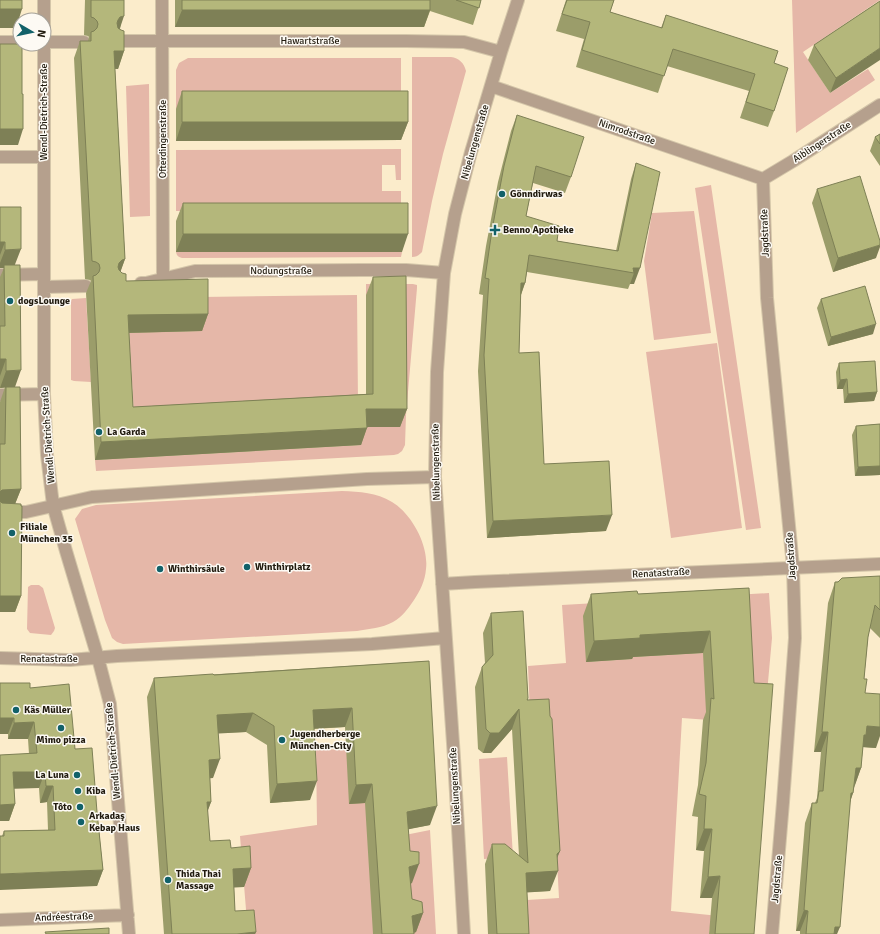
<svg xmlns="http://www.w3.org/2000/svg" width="880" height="934" font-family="Signika,sans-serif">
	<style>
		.green { fill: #e5b7a8 }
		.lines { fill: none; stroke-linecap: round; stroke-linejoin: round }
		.minor-casing { stroke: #d4c6a9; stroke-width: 14 }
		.minor { stroke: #b5a08d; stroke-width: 12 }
		.wall { fill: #9b9d6a }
		.shaded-wall { fill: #7e8056 }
		.building { fill: #b4b77b; stroke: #7e8056 }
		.poi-dot { fill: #126169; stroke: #fdfaf4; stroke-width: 1.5 }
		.labels { text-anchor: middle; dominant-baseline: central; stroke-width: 3; stroke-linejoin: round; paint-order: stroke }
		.street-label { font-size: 10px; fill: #211b0f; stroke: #fdfaf4 }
		.poi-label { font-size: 10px; font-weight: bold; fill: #211b0f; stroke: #fdfaf4; text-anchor: start }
	</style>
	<rect width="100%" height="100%" fill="#fbeccb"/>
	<path class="green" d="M792,0h88l-77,52 27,41 38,-24 7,11 -79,53z
		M412,57h39c8,1 13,6 15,14l-23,83 -11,47 -10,51c-3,3 -5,5 -10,5z
		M188,58h213v51h-225v-39l3,-7z
		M149,84l1,132 -20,1 -4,-131z
		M401,149v31h-5l-1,-15h-13v26h19v21l-225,-1v-61z
		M711,185l50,343 -15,2 -51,-342z
		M694,211l17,122 -57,7 -10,-79 8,-48z
		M176,252h226l-1,5 -219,1c-4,-1 -5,-2 -6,-6z
		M366,284h47l4,1v3l-11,127 -1,30 -3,6 -4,3 -4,1 -298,16 -1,-11 266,-15 -1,-18 40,-1 -1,-132 -33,1z
		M357,295l1,108 -224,12 -7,-117 19,34 56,-1 -1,-34z
		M86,298l5,84 -17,-1 -3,-1v-79l1,-2z
		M717,343l25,185 -71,10 -25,-186z
		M342,491c18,1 34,1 50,11 20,12 37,44 34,67 -1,12 -6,22 -12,31 -6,9 -12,17 -21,22 -11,6 -24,7 -36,9l-234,13 -6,-2 -5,-4 -7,-18 -30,-101 7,-10 14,-4z
		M31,585h8l4,3 12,40 -1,3 -3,4 -21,-2 -3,-4 1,-42z
		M769,593l3,45 -5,55 -21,-1 -5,-82 -155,52 46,-3v-2l71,-4 20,68 -41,-3 -11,193 48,5 -9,11 -1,7h-180l-2,-34 32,-2 -10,-185 -19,1 -2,-48 38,-3 -4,-58z
		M346,749l21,54 7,131h-126l-8,-98 77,-11 -1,-75z
		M507,757l6,100 -29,2 -5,-100z
		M430,830l6,104h-26l-10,-98z"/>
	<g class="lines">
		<g class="minor-casing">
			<path id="minor" d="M44,0v394l3,61 6,50 13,46 32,107 12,46 19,230
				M162,0l1,278
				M118,41h288l58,1 37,10
				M0,42h20
				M44,42h40
				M491,86l272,93
				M0,157h44
				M763,179l4,119 26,269 2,71 -12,164 -11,132
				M763,179l30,-18 87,-56
				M0,275l44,-1
				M141,283h5l49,-12 167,-1h44l38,3
				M44,287l42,-1
				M0,395l44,-1
				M0,512h26l66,-15 275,-18 68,-2
				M442,584l33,-2 405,-18
				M0,658l70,2 47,-4 255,-12 73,-6
				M0,920l128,-5
				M464,934l-10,-176 -19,-281 2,-105 7,-99 11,-59 16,-62 30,-100 17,-52"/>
		</g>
		<use href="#minor" class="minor"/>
	</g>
	<path class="wall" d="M85,0h39l-4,29 4,22 -6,18h-3l10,190 -5,13 6,9 82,33 -6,17 -73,2 4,74 233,-13v-99l7,-18 34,132 -7,18h-33l-6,18 -266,15 -9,-167 5,-12 -1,-1 -5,-1 -11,-221 6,-17h8l1,-4 -1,-1 -4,-1z
		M175,0h306l-8,25 -43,-14 -6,16h-249z
		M566,0h48l-4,12 51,16 5,-13 108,48v48l-6,16 -28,-9 9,-27 -82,-25 -9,27 -82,-26 8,-28 -28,-8z
		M880,1l-50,92 -22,-33 6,-15z
		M182,91l226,31 -7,18 -225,1v-32z
		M517,115l54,62 -6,16 -32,-10 -7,33 31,25 59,10 15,-72 5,-16 -2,121h-4l-2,5 -101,-17 -2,11 -4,12 -2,58 25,111 62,67 -119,7 -9,-167 5,-76 -4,-1 7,-48 12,-64 13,-51z
		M880,134v32l-10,-15 5,-14z
		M817,189l59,69 -43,14 -21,-69z
		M183,203l219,49h-226v-31z
		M0,207l15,58v122l6,102 -6,15 6,92 -6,16h-15v-210l5,-15 -5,1v-111l4,-9h-4z
		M821,299l52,35 -45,12 -11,-38z
		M839,363l38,29 -3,9 -30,2 -1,-14h-6l-1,-17z
		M880,424v51l-25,1 -3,-41 4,-9z
		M880,576v62l-10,-10 -2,9 -4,42 1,14 11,55 -13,-1 -2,21 -7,19 -1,6 -3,9 -13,132h-37v-3h-4l9,-108 7,-20h3l2,-5 4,-46h-7l14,-149 7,-21z
		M749,588l5,346h-45l3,-36h-12l4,-47 -8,-1 2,-33 -6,-1 6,-31 5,-65 3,-8 -3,-59 -70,4 -1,2 -46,3 -3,-46 8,-22h47z
		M491,613l37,87 22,16 10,135 -3,6 -7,34 -23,1 2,42h-41l-3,-70 7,-20 27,12 -7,-127 -21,24h-8l-5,-4 -3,-62 7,-20 3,-4 -2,-30z
		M429,661l1,164 -22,4 4,54 -2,1 2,15 11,14 -7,19 -2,1v1h-41l-8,-131 -16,1 -4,-77 -31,2 -4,71 -40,3 -3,-58 -21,-13 -28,1 -5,45h-3l1,24 -4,10 3,29 21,7 20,20 -7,19h-10l1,24 21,21 -1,2h-91l-17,-237 7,-19z
		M30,688l45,61 22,63 6,58 -6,16 -95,-50 2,-5 44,-1 -1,-28 -7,1 -1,-15h-25l1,16 -6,17h-9v-66l29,-1 -1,-15h-20v-5h-8z"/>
	<path class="shaded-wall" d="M0,9h22l-6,19h-16z
		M182,10h248l-6,17h-249z
		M124,16l-6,18 -4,1 4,-15 2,-3z
		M880,48v12l-50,33 6,-15z
		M114,51h10l-6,18 -10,-1z
		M182,122h226l-7,18 -225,1z
		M0,129h23l-5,16h-18z
		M183,234h225l-6,18h-226z
		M0,242h5l-5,13z
		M880,245v2l-4,11 -43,14 5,-14z
		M21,249l-7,18 -10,-2v3h-4v-5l5,-13z
		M125,259l-6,17 -4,1 4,-14 3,-3z
		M633,268h7l-6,16h-4l4,-11z
		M521,283h4l-6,17z
		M208,314l-6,17 -80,2 6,-18z
		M876,324l-3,10 -45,12 3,-9z
		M0,359h6l-6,17z
		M21,370l-6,17 -15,1 6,-17z
		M847,379l-4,10h-6l3,-9z
		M877,392l-3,9 -30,2 4,-9z
		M366,409h41l-7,18h-40z
		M367,428l-6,17 -266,15 6,-18z
		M880,466v9l-25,1 3,-9z
		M21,489l-6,15 -15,1v-13l2,-2z
		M612,515l-6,16 -119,7 6,-17z
		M0,596h21l-6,16h-15z
		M710,631l-7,22 -70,4 -1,2 -46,3 8,-21 46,-6z
		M352,708l-7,19 -39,2 7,-19z
		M519,709l-7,20 -21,24h-8l7,-20z
		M253,713l-7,19 -36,2 7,-19z
		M0,718h14l-6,16h-8z
		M34,722l-6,17h-20l6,-16z
		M867,726l13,1v9l-4,12 -14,-1 -6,9z
		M822,732h6l-7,20h-7z
		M220,759l-7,19 -11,1 7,-19z
		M856,768h5l-7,20z
		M13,772h32l-6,16 -32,1z
		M317,781l-7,19 -40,3 7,-19z
		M372,784l-7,19 -16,1 7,-19z
		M46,786h7l-6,16 -7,1z
		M851,793h2l-7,21z
		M207,802h4l-7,19z
		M15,804l-6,17h-9v-16z
		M437,806l-7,19 -30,6 7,-19z
		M704,829h8l-8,22 -8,-1z
		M560,851l-8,20h6l-8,20 -31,2 7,-20 31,-19z
		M419,864l-7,19 -10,3 7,-19z
		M251,868l-7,19 -18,1 7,-19z
		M103,870l-6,16 -97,4v-16z
		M720,876l-8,22h-12l8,-21z
		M804,910l4,1 -8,20h-4z
		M423,913l-7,19 -6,2 2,-18z
		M835,927h5l-3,7h-5z
		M256,932l-1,2h-18z"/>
	<path class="building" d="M0,0h22v9h-22z
		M91,0h33v16l-4,1 -2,3 -1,3 1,5 3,2 3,1v20h-10l11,208 -3,1 -3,3 -1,4 1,3 3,3 4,1v7l82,-2v35l-80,1 5,92 240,-13v-117l33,-1 1,133h-41l1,19 -266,14 -8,-166 3,-1 3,-3 1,-4 -1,-4 -3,-2 -4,-1 -12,-220h11v-9l3,-1 3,-3 1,-4 -1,-3 -3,-3 -3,-1z
		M182,0h248v10h-248z
		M456,0h25l-2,8z
		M567,0h47l-4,12 52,16 4,-13 112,36 -4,12 14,5 -14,43 -28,-9 9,-28 -82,-25 -9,27 -82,-26 8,-28 -28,-8z
		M880,1v47l-44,30 -22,-33z
		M0,44h22v50h1v35h-23z
		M182,91h226v31h-226z
		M517,115l67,22 -13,40 -35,-11 -10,50 33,10 -2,15 61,10 18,-88 24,9 -20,96h-7l1,5 -105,-18 -4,28h-4l-2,70 20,-1 5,112 65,-3 3,54 -119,6 -9,-166 5,-76 -4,-1 7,-48 12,-64z
		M880,134v10l-5,-7z
		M860,176l20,65v4l-42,13 -21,-69z
		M183,203h225v31h-225z
		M0,207h21v42l-16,1v-8h-5z
		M4,265h16l1,105 -15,1v-12h-6v-33h5z
		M865,286l11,38 -45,13 -10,-38z
		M875,361l2,31 -29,2 -1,-15 -7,1 -1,-17z
		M6,387h14l1,102 -19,1 -2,2v-48h5z
		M880,424v42l-22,1 -2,-41z
		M0,501l2,2 19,1v2h1l-1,90h-21z
		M880,576v34l-5,-5 -7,32 -4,42h3l-2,14 15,1v33l-13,-1 -1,9h-2l-3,33h-5l-3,25h-2l-11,134h-5l-1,7h-28l2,-23 -4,-1 8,-107h5l2,-12h4l5,-59h-6l13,-150h3l4,-4z
		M749,588l5,95 19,1 -19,250h-39l5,-58 -12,1 4,-48h-8l2,-33 -7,-2 7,-31 5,-65 3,1 -4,-68 -70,4v3l-46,3 -3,-47 46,-3 1,3z
		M523,611l5,87 -1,2 22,-1 1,17 2,3 8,132 -3,3 1,17 -32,2 3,61h-32l-5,-90h13l23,19 -9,-154 -20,24h-9l-4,-4 -4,-62 11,-12 -2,-42z
		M429,661l8,145 -30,6 3,39 9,1v12l-10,3 3,32 10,3 1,11 -11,3 2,18h-32l-10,-150 -16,1 -4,-77 -39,2 4,71 -40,3 -3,-58 -21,-13 -36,2 3,44 -11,1 2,42h-4l3,39 20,-1 1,8 19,-2 1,22 -18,1 2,42 19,-1 2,22 -19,2h-65l-18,-256 59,-4 1,1z
		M0,683h30v5l39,-4 6,65 17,-1 5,64 6,58 -103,4v-38h4v-5l51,-1 -2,-44h-7l-1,-14h-32l2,32 -15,1v-50l37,-2 -3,-31 -20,1v-5h-14z
		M109,928v6h-63l-1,-2z"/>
	<g class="poi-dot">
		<circle cx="502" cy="194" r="4"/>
		<path d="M493 224h4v4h4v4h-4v4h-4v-4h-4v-4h4z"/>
		<circle cx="10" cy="301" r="4"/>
		<circle cx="99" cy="432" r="4"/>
		<circle cx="12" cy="533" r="4"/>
		<circle cx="247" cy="567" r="4"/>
		<circle cx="160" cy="569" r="4"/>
		<circle cx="16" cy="710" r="4"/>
		<circle cx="61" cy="728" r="4"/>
		<circle cx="282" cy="740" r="4"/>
		<circle cx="77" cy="775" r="4"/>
		<circle cx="78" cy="791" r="4"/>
		<circle cx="80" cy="807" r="4"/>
		<circle cx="81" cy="822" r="4"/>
		<circle cx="168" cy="880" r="4"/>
	</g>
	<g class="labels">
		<g class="street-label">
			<text x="310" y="41">Hawartstraße</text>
			<text transform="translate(44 112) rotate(-90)">Wendl-Dietrich-Straße</text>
			<text transform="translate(627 132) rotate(19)">Nimrodstraße</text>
			<text transform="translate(163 139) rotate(-90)">Ofterdingenstraße</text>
			<text transform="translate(475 142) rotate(-74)">Nibelungenstraße</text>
			<text transform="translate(822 142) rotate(-33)">Aiblingerstraße</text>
			<text transform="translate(765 233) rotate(-92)">Jagdstraße</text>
			<text x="281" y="271">Nodungstraße</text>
			<text transform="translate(48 435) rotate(-94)">Wendl-Dietrich-Straße</text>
			<text transform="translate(436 462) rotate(-91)">Nibelungenstraße</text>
			<text transform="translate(791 556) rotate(-94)">Jagdstraße</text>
			<text transform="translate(661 573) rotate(-3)">Renatastraße</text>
			<text x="49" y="659">Renatastraße</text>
			<text transform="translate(113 751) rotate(-95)">Wendl-Dietrich-Straße</text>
			<text transform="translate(455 786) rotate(-93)">Nibelungenstraße</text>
			<text transform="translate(777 879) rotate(-85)">Jagdstraße</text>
			<text transform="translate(64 917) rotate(-2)">Andréestraße</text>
		</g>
		<g class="poi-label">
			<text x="510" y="194">Gönndirwas</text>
			<text x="503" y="230">Benno Apotheke</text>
			<text x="18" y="301">dogsLounge</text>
			<text x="107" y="432">La Garda</text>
			<text x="20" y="527">Filiale<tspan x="20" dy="12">München 35</tspan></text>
			<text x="255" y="567">Winthirplatz</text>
			<text x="168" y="569">Winthirsäule</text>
			<text x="24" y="710">Käs Müller</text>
			<text x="290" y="734">Jugendherberge<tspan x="290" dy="12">München-City</tspan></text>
			<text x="61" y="740" text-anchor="middle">Mimo pizza</text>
			<text x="69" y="775" text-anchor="end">La Luna</text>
			<text x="86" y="791">Kiba</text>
			<text x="72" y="807" text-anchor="end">Tôto</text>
			<text x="89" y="816">Arkadaş<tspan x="89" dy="12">Kebap Haus</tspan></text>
			<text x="176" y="874">Thida Thai<tspan x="176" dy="12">Massage</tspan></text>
		</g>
	</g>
	<g transform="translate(32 32) rotate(99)"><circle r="19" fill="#fdfaf4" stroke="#a5a198"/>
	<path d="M0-3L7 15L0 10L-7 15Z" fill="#126169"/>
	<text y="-6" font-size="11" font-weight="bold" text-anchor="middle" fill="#211b0f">N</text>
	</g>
</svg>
